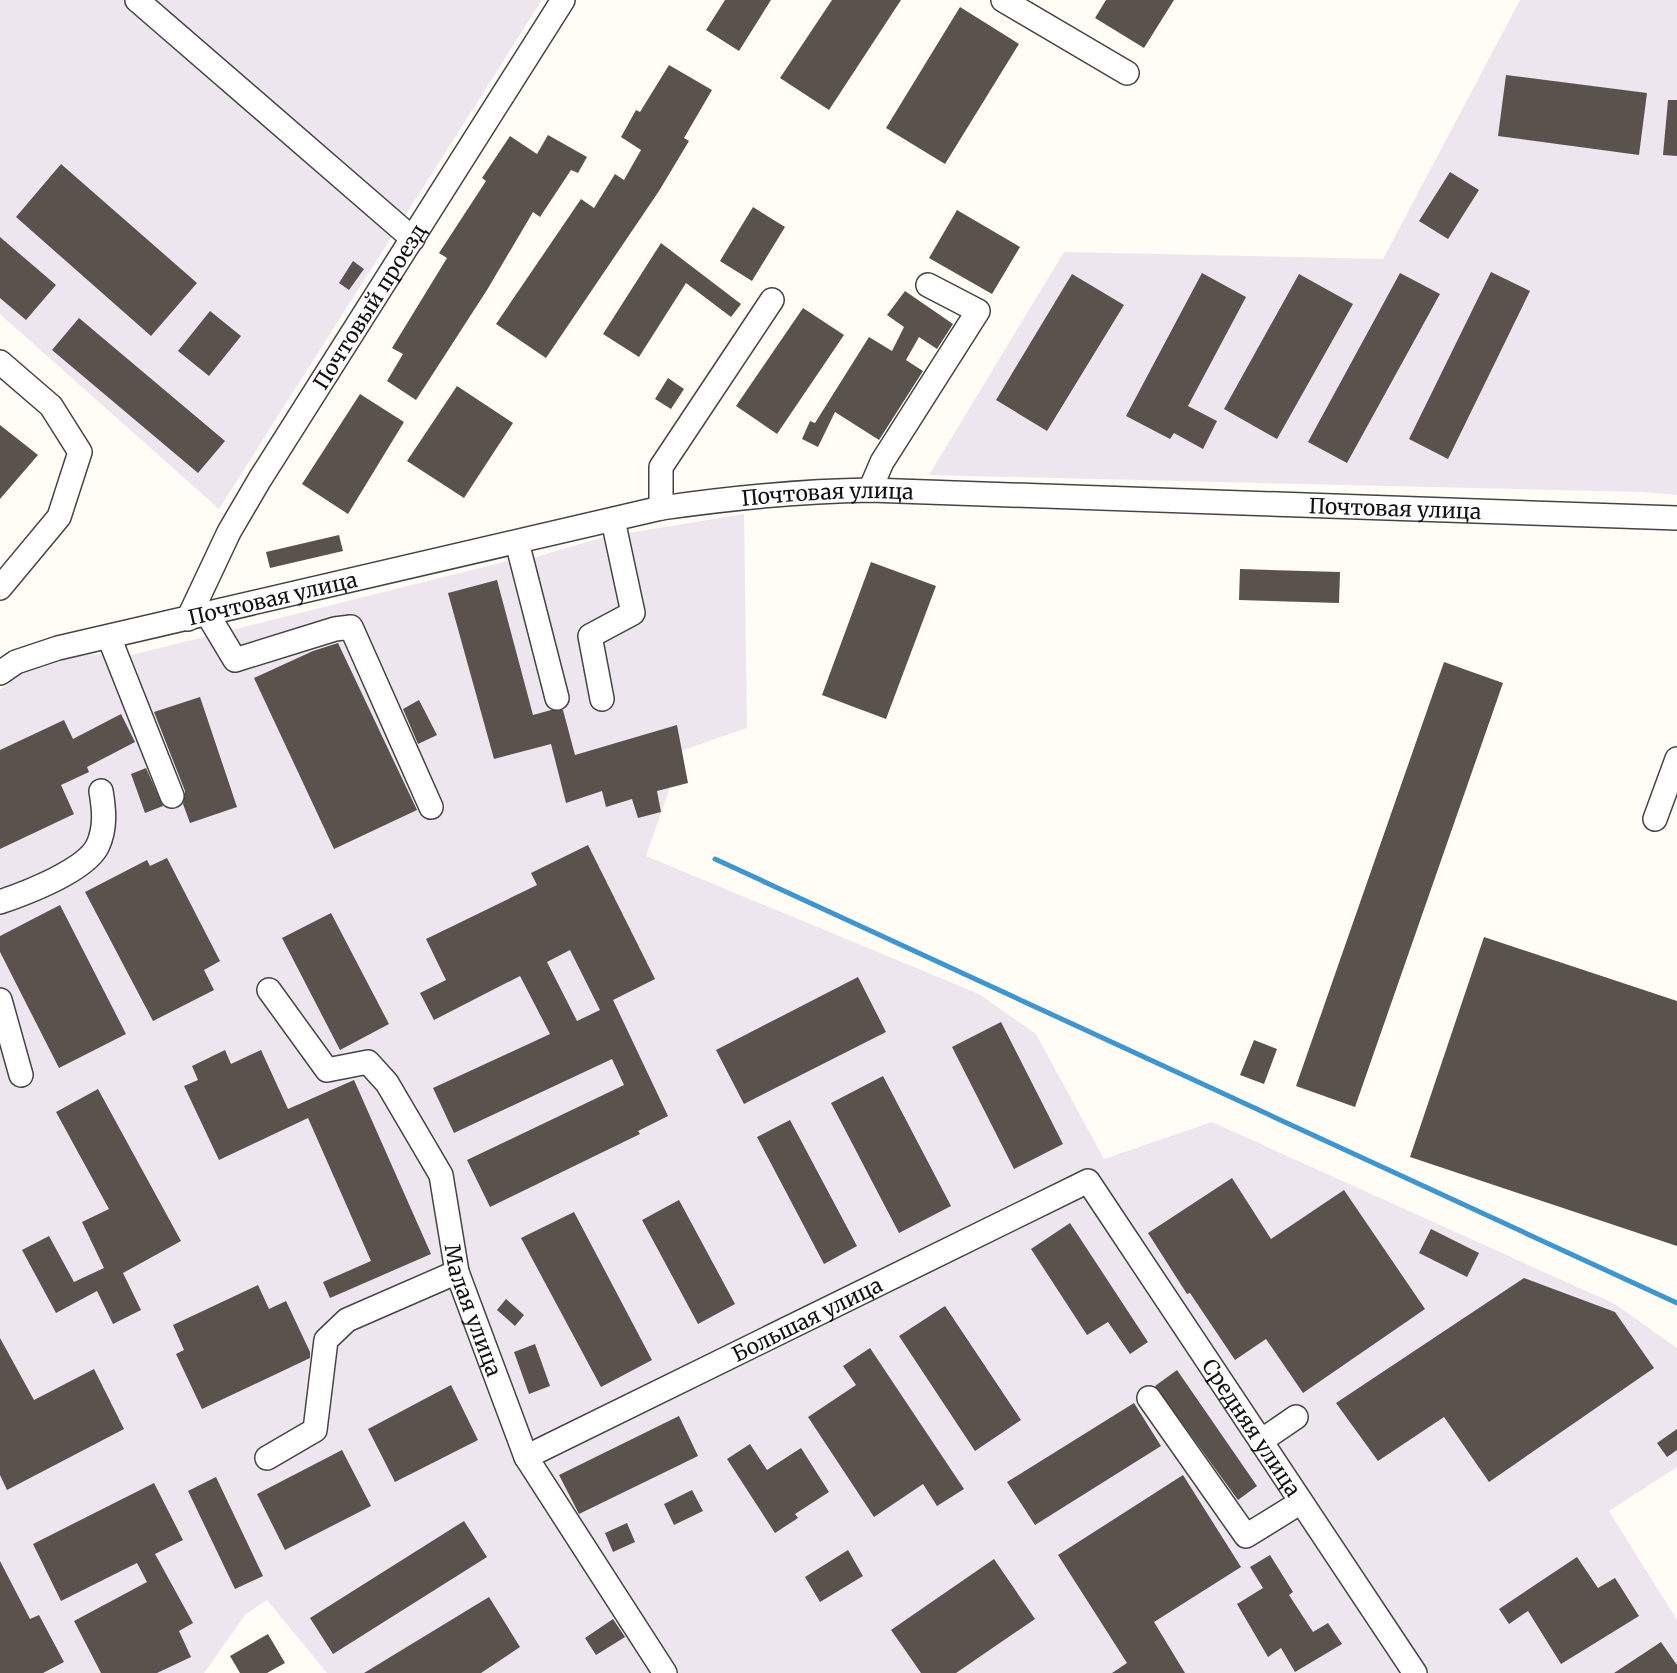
<svg xmlns="http://www.w3.org/2000/svg" width="1677" height="1673" font-family="Merriweather,serif">
	<style>
		.industrial { fill: #eee6ef }
		.lines { fill: none; stroke-linecap: round; stroke-linejoin: round }
		.stream { stroke: #3f96cf; stroke-width: 5 }
		.building { fill: #5a524d; fill-rule: evenodd }
		.minor-casing { stroke: #444; stroke-width: 26 }
		.minor { stroke: #fff; stroke-width: 23 }
		.labels { text-anchor: middle; dominant-baseline: central; stroke-width: 7; stroke-linejoin: round; paint-order: stroke }
		.street-label { font-size: 21px; fill: #111; stroke: #fff }
	</style>
	<rect width="100%" height="100%" fill="#fffdf5"/>
	<path class="industrial" d="M0,0h542l-323,509 -219,-195z
		M1520,0h157v495l-36,-3 -712,-17 135,-223 319,7z
		M744,514l3,214 -64,22 -37,106 333,138 57,40 68,125 108,-37 403,182 62,44v119l-68,44 68,109v53h-1350l-60,-73 -22,15 -41,58h-204v-983l21,-16 59,-19 23,-1 9,9 12,-6 388,-97 10,1 82,-24z"/>
	<g class="lines">
		<path class="stream" d="M715,859l962,444"/>
	</g>
	<path class="building" d="M725,0h46l-32,51 -33,-21z
		M832,0h69l-72,110 -49,-32z
		M1106,0h68l-30,48 -49,-30z
		M960,7l59,37 -74,120 -59,-36z
		M669,65l43,25 -28,48 5,3 -30,50 -113,167 -50,-34 85,-125 13,9 21,-34 9,6 17,-30 -20,-13 15,-27 4,2z
		M1506,75l141,18 -8,62 -141,-19z
		M1668,100h9v56l-14,-1z
		M548,135l39,22 -9,16 -7,-3 -31,47 -7,-5 -46,78 -71,110 -29,-19 16,-27 -11,-6 55,-90 -8,-5 47,-72 -4,-3 28,-42 27,18z
		M61,164l136,119 -46,53 -135,-119z
		M1450,172l29,18 -31,49 -29,-18z
		M753,207l32,20 -33,54 -32,-20z
		M957,210l63,37 -28,47 -63,-36z
		M0,237l56,48 -30,35 -26,-22z
		M661,243l80,61 -10,13 -45,-34 -47,74 -36,-23z
		M353,261l11,8 -15,21 -10,-7z
		M1491,272l39,19 -82,168 -39,-20z
		M1202,273l44,24 -58,109 29,15 -14,28 -29,-16 -4,6 -44,-23z
		M1400,273l40,21 -93,169 -39,-21z
		M1072,274l52,31 -77,126 -51,-31z
		M1299,274l54,30 -76,135 -53,-30z
		M905,291l48,33 -16,25 -18,-12 -13,23 17,11 -44,69 -44,-28 -17,35 -16,-8 8,-18 5,2 54,-86 23,14 12,-24 -17,-12z
		M803,308l41,27 -67,99 -41,-28z
		M210,311l31,25 -32,40 -31,-25z
		M79,318l146,123 -27,32 -146,-123z
		M668,378l16,11 -13,20 -16,-10z
		M457,386l56,37 -49,75 -57,-37z
		M360,394l44,28 -56,92 -46,-30z
		M0,425l38,30 -38,44z
		M339,535l4,16 -73,17 -4,-16z
		M871,562l65,24 -50,133 -64,-24z
		M1240,569l100,3 -1,31 -100,-3z
		M497,580l36,135 18,-5h12l12,45 102,-30 11,58 -31,8 4,21 -23,6 -6,-19 -26,8 -4,-16 -36,12 -15,-59 -57,15 -46,-166z
		M338,643l79,167 -83,39 -80,-171 59,-27z
		M1444,662l59,21 -148,424 -59,-21z
		M200,697l37,110 -47,16 -7,-19 2,-13 -31,-79z
		M419,700l18,35 -19,9 -15,-35z
		M121,714l14,28 -48,25 2,5 -28,13 13,29 -74,35v-99l64,-30 9,19z
		M146,768l17,38 -18,7 -14,-39z
		M588,845l67,134 -42,21 55,116 -30,15 2,3 -150,73 -23,-47 157,-75 -12,-26 -158,74 -21,-45 117,-54 -30,-58 -86,44 -14,-27 26,-13 -20,-41 111,-54 -6,-12zM570,950l30,60 -23,11 -30,-59z
		M167,858l53,103 -16,9 10,20 -61,31 -68,-129 62,-32 3,6z
		M60,905l66,129 -67,34 -59,-116v-16z
		M331,913l58,111 -49,26 -58,-112z
		M1484,937l193,64v245l-267,-89z
		M858,977l28,55 -142,72 -28,-54z
		M1001,1022l62,122 -49,25 -62,-122z
		M1254,1040l23,9 -13,35 -24,-9z
		M225,1050l6,14 30,-14 27,59 66,-29 77,174 -101,44 -7,-16 48,-21 -63,-143 -89,42 -35,-74 14,-6 -6,-14z
		M883,1076l68,130 -52,27 -68,-130z
		M98,1089l83,152 -58,32 18,37 -28,14 -16,-33 -41,22 -34,-63 27,-14 25,46 30,-14 -22,-46 27,-13 -53,-97z
		M790,1120l67,126 -33,18 -67,-127z
		M1232,1178l39,61 73,-49 81,119 -122,84 -37,-54 -31,21 -45,-67 -3,1 -39,-61z
		M679,1200l56,104 -37,20 -56,-104z
		M574,1212l78,148 -51,27 -80,-149z
		M1070,1223l78,119 -18,12 -22,-32 -21,13 -56,-86z
		M1431,1229l48,24 -12,24 -48,-24z
		M1524,1278l91,34 39,56 -165,114 -45,-65 -66,44 -42,-58z
		M258,1285l11,24 17,-8 24,51v6l-108,51 -26,-55 8,-4 -11,-25z
		M506,1299l18,16 -9,11 -18,-16z
		M945,1306l76,114 -46,31 -76,-115z
		M0,1338l34,62 60,-31 30,60 -117,61 -7,-15z
		M535,1344l15,42 -21,8 -15,-42z
		M870,1348l94,141 -27,17 -14,-22 -49,33 -66,-100 48,-32 -13,-19z
		M1177,1370l80,116 -19,14 -83,-114z
		M451,1385l27,55 -83,42 -27,-53z
		M1134,1403l27,43 -126,79 -28,-43z
		M679,1416l19,40 -119,58 -20,-39z
		M1677,1429v21l-10,7 -10,-14z
		M750,1444l17,26 34,-22 28,44 -34,22 3,4 -23,15 -48,-74z
		M342,1450l29,56 -86,44 -28,-56z
		M1183,1475l58,92 -87,55 31,51h-73l15,-10 -69,-108z
		M216,1477l47,99 -28,13 -47,-98z
		M154,1483l29,57 -28,14 38,69 -14,8 12,26 -34,16h-56l-27,-52 73,-39 -10,-19 -76,38 -28,-57z
		M692,1490l11,21 -29,14 -10,-21z
		M464,1521l23,36 -154,97 -23,-36z
		M627,1523l8,19 -22,10 -8,-19z
		M848,1550l15,26 -43,26 -15,-25z
		M1270,1555l23,37 -4,3 24,37 15,-9 14,21 -47,28 -14,-24 -13,9 -31,-53 26,-16 -13,-21z
		M1577,1557l21,31 17,-10 24,38 -78,48 -33,-53 -19,13 -10,-15z
		M994,1559l41,60 -79,54h-35l-30,-43z
		M0,1561l30,58 9,-4 25,47 -21,11h-43z
		M489,1597l31,50 -39,26h-117z
		M613,1619l12,18 -29,18 -11,-17z
		M268,1634l17,29 -18,10h-27l-10,-17z
		M1661,1642l16,23v8h-63z"/>
	<g class="lines">
		<g class="minor-casing">
			<g id="minor">
				<path d="M137,0l276,239"/>
				<path d="M1003,0l124,73"/>
				<path d="M0,362l51,44 29,46 -21,65 -59,71"/>
				<path d="M870,490l12,-28 96,-151 -50,-26"/>
				<path d="M661,508v-41l111,-167"/>
				<path d="M517,542l40,156"/>
				<path d="M208,615l27,45 100,-31 16,-2 80,180"/>
				<path id="s1" d="M188,619l41,-87 31,-53 303,-479"/>
				<path d="M109,637l63,159"/>
				<path id="s2" d="M0,673l16,-11 42,-14 603,-140c70,-10 139,-17 209,-18l807,28"/>
				<path d="M602,699l-12,-63 43,-23 -20,-93"/>
				<path d="M1655,819l22,-60"/>
				<path d="M0,902c26,-9 87,-32 98,-57 8,-18 6,-36 3,-54"/>
				<path id="s3" d="M269,990l58,80 41,-8 19,21 54,92 16,97 69,185 139,216"/>
				<path d="M0,1000l21,75"/>
				<path d="M1149,1398l97,138 55,-34"/>
				<path d="M1261,1441l35,-24"/>
				<path id="s4" d="M526,1457l562,-276 327,492"/>
				<path d="M267,1458l48,-28 11,-90 21,-20 110,-48"/>
			</g>
		</g>
		<use href="#minor" class="minor"/>
	</g>
	<g class="labels">
		<g class="street-label">
			<text stroke="none"><textPath href="#s1" startOffset="362">Почтовый проезд</textPath></text>
			<text stroke="none"><textPath href="#s2" startOffset="850">Почтовая улица</textPath></text>
			<text stroke="none"><textPath href="#s2" startOffset="1418">Почтовая улица</textPath></text>
			<text stroke="none"><textPath href="#s2" startOffset="284">Почтовая улица</textPath></text>
			<text stroke="none"><textPath href="#s3" startOffset="415">Малая улица</textPath></text>
			<text stroke="none"><textPath href="#s4" startOffset="313">Большая улица</textPath></text>
			<text stroke="none"><textPath href="#s4" startOffset="922">Средняя улица</textPath></text>
		</g>
	</g>
</svg>
